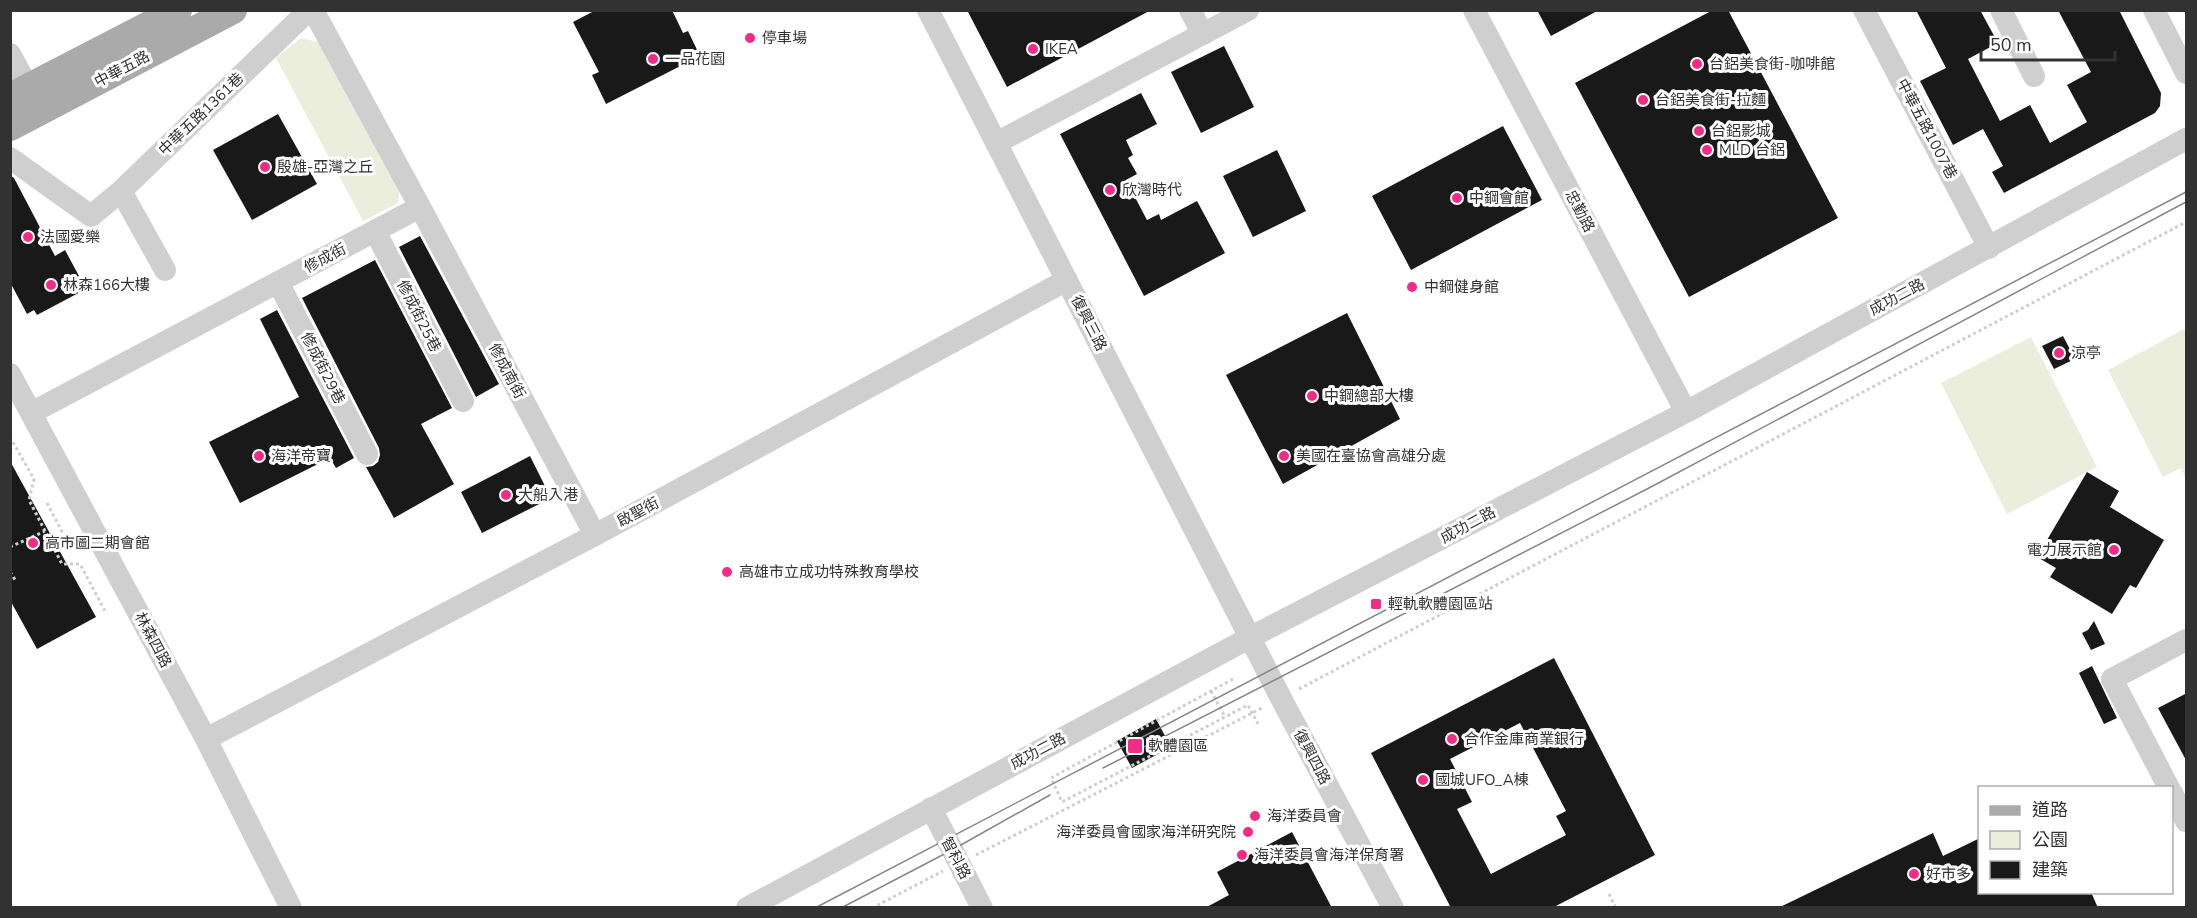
<svg xmlns="http://www.w3.org/2000/svg" width="2197" height="918" font-family="'Nunito Sans','Noto Sans TC',sans-serif">
	<style>
		.green { fill: #ebeddd }
		.building { fill: #191919; fill-rule: evenodd }
		.lines { fill: none; stroke-linecap: round; stroke-linejoin: round }
		.path { stroke: #cfcfcf; stroke-width: 3; stroke-dasharray: 3 3; stroke-linecap: butt }
		.minor { stroke: #cfcfcf; stroke-width: 22 }
		.major { stroke: #aaa; stroke-width: 28 }
		.tram { stroke: #878787; stroke-width: 1.5 }
		.poi-dot { fill: #f22c86; stroke: #fff; stroke-width: 2 }
		.labels { text-anchor: middle; dominant-baseline: central; stroke-width: 6; stroke-linejoin: round; paint-order: stroke }
		.poi-label { font-size: 15px; fill: #323232; stroke: #fff; text-anchor: start }
		.street-label { font-size: 15px; fill: #323232; stroke: #fff }
	</style>
	<rect width="100%" height="100%" fill="#fff"/>
	<path class="green" d="M301,38l21,5 78,145 -2,15 -35,18 -87,-163z
		M2186,328v151l-5,-11 -18,9 -55,-107z
		M2031,337l66,130 -90,47 -66,-131z"/>
	<path class="building" d="M596,10h76l11,23 5,-2 12,25 -94,48 -14,-29 7,-3 -26,-50z
		M967,10h184l-144,77z
		M1537,10h62l-48,26z
		M1713,10h15l110,208 -149,79 -114,-214z
		M1916,10h64l18,33 -30,16 32,62 30,-16 20,38 37,-21 -20,-37 24,-13 -33,-62h61l42,83 -1,13 -5,7 -151,80 -12,-21 11,-6 -20,-37 -30,16 -33,-64 26,-13z
		M1224,46l30,61 -53,26 -30,-61z
		M1141,93l16,31 -31,16 7,15 -5,3 9,16 -11,6 21,40 12,-6 2,6 36,-19 28,52 -81,43 -84,-162z
		M278,114l39,70 -65,36 -39,-70z
		M1503,126l39,74 -131,70 -39,-74z
		M1277,150l29,61 -53,26 -30,-61z
		M10,175l4,3 41,78 10,-6 21,39 -49,26 -3,-5 -7,4 -17,-32z
		M420,236l79,148 -23,13 -77,-150z
		M375,260l77,148 -31,16 33,60 -60,34 -28,-51 7,-1 5,-4 2,-7 -1,-7 -77,-150z
		M277,310l77,148 -18,10 -6,-10 -90,45 -31,-61 90,-45 -39,-78z
		M1347,313l53,106 -117,65 -57,-109z
		M2063,336l12,23 -21,10 -12,-23z
		M530,456l21,42 -69,35 -21,-41z
		M10,461l86,156 -59,32 -27,-49z
		M2087,472l32,19 -9,16 54,33 -28,48 -6,-3 -18,29 -62,-37 6,-9 -19,-11z
		M2094,621l11,23 -14,6 -9,-17 6,-3z
		M1554,658l101,197 -103,53h-101l-80,-155zM1520,723l46,88 -10,5 10,19 -75,39 -34,-65 15,-7 -22,-43z
		M2092,666l25,52 -13,6 -25,-51z
		M2187,693v69l-29,-54z
		M1156,719l15,28 -39,21 -15,-27z
		M1292,832l40,76h-127l24,-13 -12,-23z
		M1933,833l10,23 37,-18v54h111l7,16h-320z"/>
	<g class="lines">
		<path class="path" d="M10,437l24,42 -5,21 33,64h18l25,47
			M47,503l20,38
			M10,547l35,-16
			M10,572l6,9
			M1233,679l-182,99 11,24 186,-97 11,21
			M1299,689l887,-467
			M1211,691l14,26
			M976,855l288,-148
			M1609,894l7,14
			M872,908l71,-37"/>
		<path class="minor" d="M928,10l355,692 110,206
			M1190,10l13,24
			M1474,10l212,402
			M1864,10l125,238
			M2001,10l33,66
			M2154,10l32,63
			M10,54l25,46
			M996,143l252,-133
			M10,158l81,58 30,-25 188,-181
			M121,191l44,79
			M420,207l175,328
			M375,231l88,170
			M278,282l89,172
			M10,374l196,365 85,169
			M31,413l389,-206 -107,-197
			M206,739l389,-204 472,-255
			M2169,788l-57,-109 74,-39
			M2172,793l14,28
			M931,808l51,100
			M747,908l504,-271 435,-225 500,-273"/>
		<path class="major" d="M10,97l168,-87
			M10,127l223,-117"/>
		<path class="tram" d="M1103,768l546,-280 537,-286
			M815,908l1371,-716
			M841,908l111,-58 98,-55"/>
	</g>
	<g class="poi-dot">
		<circle cx="750" cy="38" r="6"/>
		<circle cx="1033" cy="49" r="6"/>
		<circle cx="653" cy="59" r="6"/>
		<circle cx="1697" cy="64" r="6"/>
		<circle cx="1643" cy="100" r="6"/>
		<circle cx="1699" cy="131" r="6"/>
		<circle cx="1707" cy="150" r="6"/>
		<circle cx="265" cy="167" r="6"/>
		<circle cx="1110" cy="190" r="6"/>
		<circle cx="1457" cy="198" r="6"/>
		<circle cx="28" cy="237" r="6"/>
		<circle cx="51" cy="285" r="6"/>
		<circle cx="1412" cy="287" r="6"/>
		<circle cx="2059" cy="353" r="6"/>
		<circle cx="1312" cy="396" r="6"/>
		<circle cx="259" cy="456" r="6"/>
		<circle cx="1284" cy="456" r="6"/>
		<circle cx="506" cy="495" r="6"/>
		<circle cx="33" cy="543" r="6"/>
		<circle cx="2114" cy="550" r="6"/>
		<circle cx="727" cy="572" r="6"/>
		<rect x="1370" y="598" width="12" height="12" rx="3"/>
		<circle cx="1452" cy="739" r="6"/>
		<rect x="1127" y="738" width="16" height="16" rx="3"/>
		<circle cx="1423" cy="780" r="6"/>
		<circle cx="1255" cy="816" r="6"/>
		<circle cx="1248" cy="832" r="6"/>
		<circle cx="1242" cy="855" r="6"/>
		<circle cx="1914" cy="874" r="6"/>
	</g>
	<g class="labels">
		<g class="poi-label">
			<text x="762" y="38">停車場</text>
			<text x="1045" y="49">IKEA</text>
			<text x="665" y="59">一品花園</text>
			<text x="1709" y="64">台鋁美食街-咖啡館</text>
			<text x="1655" y="100">台鋁美食街-拉麵</text>
			<text x="1711" y="131">台鋁影城</text>
			<text x="1719" y="150">MLD 台鋁</text>
			<text x="277" y="167">殷雄-亞灣之丘</text>
			<text x="1122" y="190">欣灣時代</text>
			<text x="1469" y="198">中鋼會館</text>
			<text x="40" y="237">法國愛樂</text>
			<text x="63" y="285">林森166大樓</text>
			<text x="1424" y="287">中鋼健身館</text>
			<text x="2071" y="353">涼亭</text>
			<text x="1324" y="396">中鋼總部大樓</text>
			<text x="271" y="456">海洋帝寶</text>
			<text x="1296" y="456">美國在臺協會高雄分處</text>
			<text x="518" y="495">大船入港</text>
			<text x="45" y="543">高市圖二期會館</text>
			<text x="2102" y="550" text-anchor="end">電力展示館</text>
			<text x="739" y="572">高雄市立成功特殊教育學校</text>
			<text x="1388" y="604">輕軌軟體園區站</text>
			<text x="1464" y="739">合作金庫商業銀行</text>
			<text x="1148" y="746">軟體園區</text>
			<text x="1435" y="780">國城UFO_A棟</text>
			<text x="1267" y="816">海洋委員會</text>
			<text x="1236" y="832" text-anchor="end">海洋委員會國家海洋研究院</text>
			<text x="1254" y="855">海洋委員會海洋保育署</text>
			<text x="1926" y="874">好市多</text>
		</g>
		<g class="street-label">
			<text transform="translate(122 69) rotate(-28)">中華五路</text>
			<text transform="translate(201 114) rotate(-44)">中華五路1361巷</text>
			<text transform="translate(1927 129) rotate(62)">中華五路1007巷</text>
			<text transform="translate(1580 211) rotate(62)">忠勤路</text>
			<text transform="translate(325 258) rotate(-28)">修成街</text>
			<text transform="translate(1897 297) rotate(-28)">成功二路</text>
			<text transform="translate(419 316) rotate(63)">修成街25巷</text>
			<text transform="translate(1089 323) rotate(63)">復興三路</text>
			<text transform="translate(323 368) rotate(63)">修成街29巷</text>
			<text transform="translate(507 371) rotate(62)">修成南街</text>
			<text transform="translate(638 512) rotate(-28)">啟聖街</text>
			<text transform="translate(1468 525) rotate(-28)">成功二路</text>
			<text transform="translate(153 640) rotate(62)">林森四路</text>
			<text transform="translate(1038 751) rotate(-28)">成功二路</text>
			<text transform="translate(1312 757) rotate(62)">復興四路</text>
			<text transform="translate(956 858) rotate(62)">智科路</text>
		</g>
	</g>
	<rect width="2197" height="918" fill="none" stroke="#323232" stroke-width="24"/>
	<rect x="1978" y="786" width="195" height="108" fill="#ffffff" stroke="#adadad" stroke-width="1.5"/>
	<rect x="1990" y="806" width="30" height="9" fill="#aaaaaa" stroke="#adadad" stroke-width="1.5"/>
	<text x="2032" y="816" font-size="18" fill="#323232">道路</text>
	<rect x="1990" y="831" width="30" height="18" fill="#ebeddd" stroke="#adadad" stroke-width="1.5"/>
	<text x="2032" y="846" font-size="18" fill="#323232">公園</text>
	<rect x="1990" y="861" width="30" height="18" fill="#191919" stroke="#adadad" stroke-width="1.5"/>
	<text x="2032" y="876" font-size="18" fill="#323232">建築</text>
	<path d="M1981 51v9h134v-9" fill="none" stroke="#323232" stroke-width="3"/>
	<text x="1990" y="51" font-size="18" fill="#323232" stroke="#ffffff" stroke-width="4.5" paint-order="stroke">50 m</text>
</svg>
